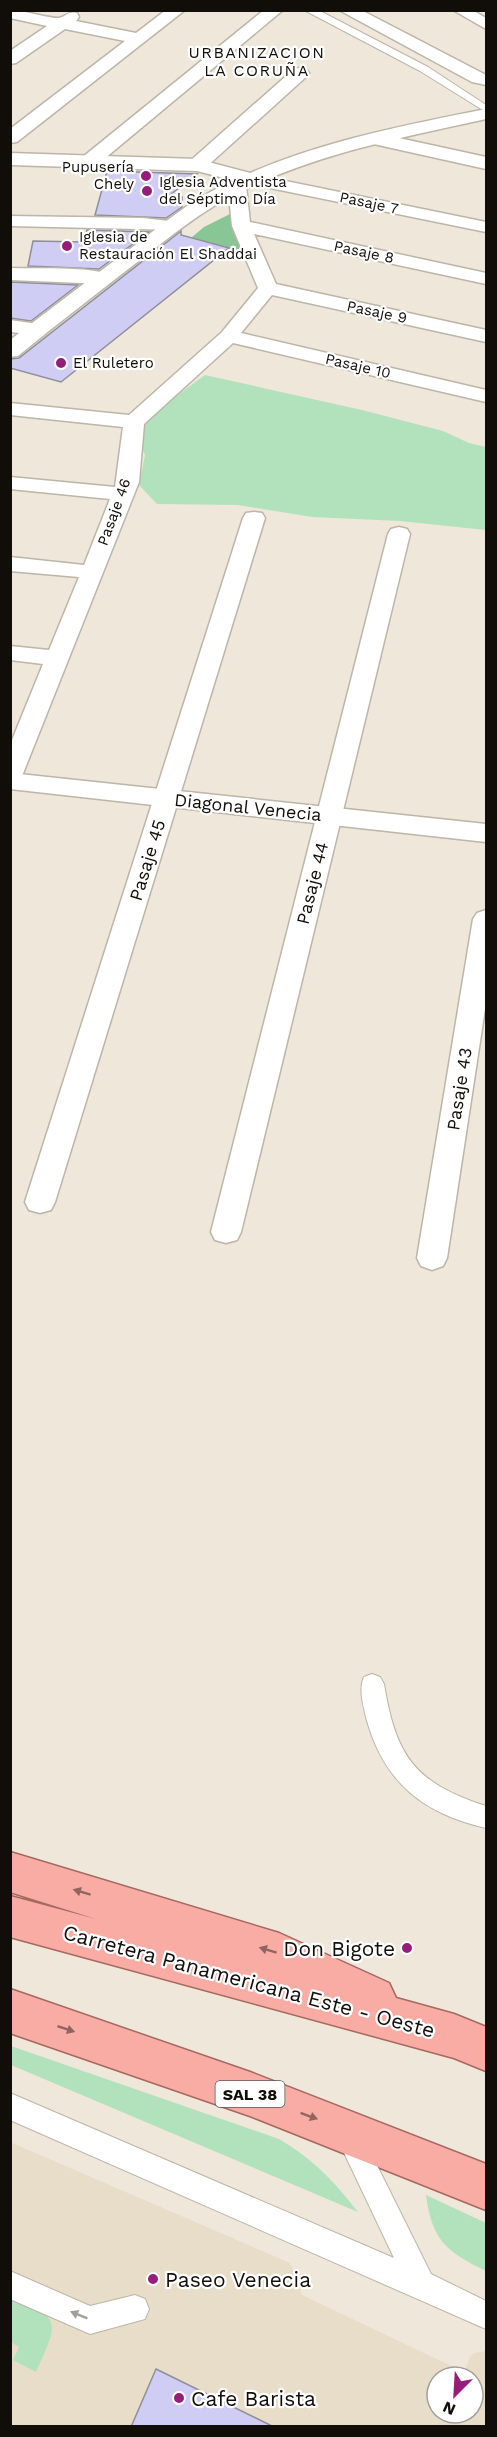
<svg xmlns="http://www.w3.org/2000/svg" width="497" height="2437" font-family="'Work Sans',sans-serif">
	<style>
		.built { fill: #e8ddc8; fill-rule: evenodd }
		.green { fill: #b2e2bb }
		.forest { fill: #88c695 }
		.building { fill: #d0cdf5; stroke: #8f8e9b; stroke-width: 1.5 }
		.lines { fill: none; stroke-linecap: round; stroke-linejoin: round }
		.service-casing { stroke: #bcb5a8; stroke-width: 2 }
		.pedestrian-casing { stroke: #bcb5a8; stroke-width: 3 }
		.minor-casing { stroke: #bcb5a8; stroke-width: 3 }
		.tertiary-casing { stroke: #bcb5a8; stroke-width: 3 }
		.secondary-casing { stroke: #bcb5a8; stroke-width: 3 }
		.trunk-casing { stroke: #a6685f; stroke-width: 3 }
		.service { fill: #fff; fill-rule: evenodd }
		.pedestrian { fill: #fff; fill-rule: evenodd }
		.minor { fill: #fff; fill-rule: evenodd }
		.tertiary { fill: #fff; fill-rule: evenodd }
		.secondary { fill: #fff; fill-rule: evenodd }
		.trunk { fill: #f8aca4; fill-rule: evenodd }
		.oneway { fill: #90655f }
		.oneway2 { fill: #a09f9d }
		.poi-dot { fill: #961e7a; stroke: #fff; stroke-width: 2 }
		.labels { text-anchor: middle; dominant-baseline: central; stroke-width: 4.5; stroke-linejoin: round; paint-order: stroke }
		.far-poi-label { font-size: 15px; fill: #110e0a; stroke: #fff; text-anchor: start }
		.far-street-label { font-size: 15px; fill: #110e0a; stroke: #fff }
		.far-neighbourhood-label { font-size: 16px; letter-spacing: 1.5px; fill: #110e0a; stroke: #fff }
		.shield { fill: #fff; stroke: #585654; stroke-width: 1.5 }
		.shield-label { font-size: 16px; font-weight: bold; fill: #110e0a }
		.street-label { font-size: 18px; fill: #110e0a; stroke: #fff }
		.near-poi-label { font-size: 21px; fill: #110e0a; stroke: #fff; text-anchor: start }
		.near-street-label { font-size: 21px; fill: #110e0a; stroke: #fff }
	</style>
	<rect width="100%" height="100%" fill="#efe7da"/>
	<path class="built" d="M10,2142l280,121 12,32 162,77 6,-15 4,-4 12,-2v75h-475zM437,2377h36v36h-36z"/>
	<path class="green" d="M205,375l157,35 81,21 26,12 17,4v83l-86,-9 -88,-4 -74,-12 -81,-1 -18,-19 6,-30 -8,-20 13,-20z
		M11,2046l268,93c35,21 54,41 79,73l-347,-147z
		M426,2195l60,28v48c-39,-19 -54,-30 -60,-76z
		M10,2291c51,31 50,27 26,81l-23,-12 6,-13 -8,-5z"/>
	<path class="forest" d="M238,210l14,48 -26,-7 3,-3 -38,-10 13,-11z"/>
	<path class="building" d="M107,171l90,3 -27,21 12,2v10l-16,11 -71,-3z
		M87,230l62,2 -50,37 -71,-3 5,-25 51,1z
		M181,231v4l48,13 -168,134 -51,-14v-9l9,-1z
		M10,282l68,3 -47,36 -21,-3z
		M156,2369l118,58h-143z"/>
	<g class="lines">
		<g class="service-casing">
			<path id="service" d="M318,10l110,57 58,38v7l-66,-41 -114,-60z
				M372,1674l8,3 4,7c12,73 31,99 102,122v22c-61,-14 -101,-44 -119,-107 -3,-13 -9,-31 -3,-44z
				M10,2093l384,165 -57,-120 4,-9 9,-4 9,4 72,145 55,27v28l-476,-209z
				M10,2271l80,35 45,-11 10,4 4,10 -4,10 -55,15 -80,-35z"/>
		</g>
		<g class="pedestrian-casing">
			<path id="pedestrian" d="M453,10h19l14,8v11z
				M251,174l235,48v10l-241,-49 -3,-4 3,-4z
				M237,181l6,1 3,4 4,36 236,51v11l-232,-50 22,50 210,46v12l-214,-47 -31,38 245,57v12l-253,-59 -89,81 -5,58 -117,294 -3,5 -9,3v-39l33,-81 -33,-4v-14l39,4 30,-73 -69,-6v-14l74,8 26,-66 -100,-10v-12l105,10 8,-60 -113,-12v-12l119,12 93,-83 36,-44 -26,-62 -4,-40 3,-4z
				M10,216l133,2 35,4 3,4 -3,4 -168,-4z
				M10,268c33,1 69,-2 101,6l2,4 -2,4 -7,2 -94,-4z
				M10,320l35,5 3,4 -3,4 -7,2 -28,-3z
				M254,512l8,1 3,5 -210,684 -4,8 -11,3 -11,-3 -4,-8 218,-684 3,-5z
				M399,527l8,2 3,5 -169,698 -4,8 -11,3 -11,-3 -4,-8 177,-698 3,-5z
				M486,910v92l-39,256 -4,8 -11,4 -11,-4 -4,-8 56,-339 4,-6z"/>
		</g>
		<g class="minor-casing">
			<path id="minor" d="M10,10c12,0 41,9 49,8 8,-2 9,-7 18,-5l2,4 -3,4 60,12 30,-23h19l-168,132 -7,1v-14l115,-88 -60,-12 -49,34 -6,1v-13l37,-25 -37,-8z
				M264,10h19l-185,154h-14l-2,-4 2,-4z
				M339,10h22l125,65v10l-14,-3z
				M300,68l6,1 3,4 -3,4 -102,92h-14l-2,-4 2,-4 104,-92z
				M376,133l110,24v12l-117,-26 -2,-4 2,-4z"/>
		</g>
		<g class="tertiary-casing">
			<path id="tertiary" d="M10,153l187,6 61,16 3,4 -3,4 -7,2 -54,-14 -187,-6z
				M10,773l476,51v18l-476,-53z"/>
		</g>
		<g class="secondary-casing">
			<path id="secondary" d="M486,109v10c-86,19 -173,35 -252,76 -34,17 -64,42 -94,65 -41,32 -82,63 -122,96l-8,1v-17c40,-31 80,-61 120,-91 29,-22 57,-46 90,-62 83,-42 175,-60 266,-78z"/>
		</g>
		<g class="trunk-casing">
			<path id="trunk" d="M10,1852l269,81 110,50 7,15 58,16 32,13v44l-32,-13 -444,-121v-41l86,23 -86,-27z
				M10,1989l240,83 236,92v46l-236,-94 -240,-83z"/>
		</g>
		<use href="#service" class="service"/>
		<use href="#pedestrian" class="pedestrian"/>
		<use href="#minor" class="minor"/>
		<use href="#tertiary" class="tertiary"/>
		<use href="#secondary" class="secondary"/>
		<use href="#trunk" class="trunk"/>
	</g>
	<defs><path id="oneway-solid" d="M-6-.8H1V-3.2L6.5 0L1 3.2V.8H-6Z" transform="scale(1.5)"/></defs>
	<g class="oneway">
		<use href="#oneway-solid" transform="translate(82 1892) rotate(-163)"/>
		<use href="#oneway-solid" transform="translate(268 1950) rotate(-163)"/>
		<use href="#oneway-solid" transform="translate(66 2029) rotate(18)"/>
		<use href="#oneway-solid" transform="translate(309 2116) rotate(20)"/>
	</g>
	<use class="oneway2" href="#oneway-solid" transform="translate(79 2315) rotate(-158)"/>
	<g class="poi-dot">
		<circle cx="146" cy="176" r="6"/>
		<circle cx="147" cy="191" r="6"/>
		<circle cx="67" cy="246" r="6"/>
		<circle cx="61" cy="363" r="6"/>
		<circle cx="407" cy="1948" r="6"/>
		<circle cx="153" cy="2279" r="6"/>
		<circle cx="179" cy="2398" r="6"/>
	</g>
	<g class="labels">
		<g class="far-poi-label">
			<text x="134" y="167" text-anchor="end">Pupusería<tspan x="134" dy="17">Chely</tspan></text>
			<text x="159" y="182">Iglesia Adventista<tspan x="159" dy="17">del Séptimo Día</tspan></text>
			<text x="79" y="237">Iglesia de<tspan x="79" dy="17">Restauración El Shaddai</tspan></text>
			<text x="73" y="363">El Ruletero</text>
		</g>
		<g class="far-street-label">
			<text transform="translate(369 203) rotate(12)">Pasaje 7</text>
			<text transform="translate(364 252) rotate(12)">Pasaje 8</text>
			<text transform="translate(377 312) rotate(12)">Pasaje 9</text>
			<text transform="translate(358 366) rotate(13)">Pasaje 10</text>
			<text transform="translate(114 512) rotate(-70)">Pasaje 46</text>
		</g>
		<g class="far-neighbourhood-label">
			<text x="257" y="52">URBANIZACION<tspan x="257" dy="18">LA CORUÑA</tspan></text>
		</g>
		<rect class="shield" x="215.5" y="2081" width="69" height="26" rx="4.5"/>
		<g class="shield-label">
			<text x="250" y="2094">SAL 38</text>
		</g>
		<g class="street-label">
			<text transform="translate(248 807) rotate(6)">Diagonal Venecia</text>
			<text transform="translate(147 860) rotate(-73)">Pasaje 45</text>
			<text transform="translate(312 883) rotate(-76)">Pasaje 44</text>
			<text transform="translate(459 1089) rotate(-81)">Pasaje 43</text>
		</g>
		<g class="near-poi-label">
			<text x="395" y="1948" text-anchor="end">Don Bigote</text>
			<text x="165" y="2279">Paseo Venecia</text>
			<text x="191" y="2398">Cafe Barista</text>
		</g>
		<g class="near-street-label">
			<text transform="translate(249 1981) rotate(15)">Carretera Panamericana Este - Oeste</text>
		</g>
	</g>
	<rect width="497" height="2437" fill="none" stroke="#110e0a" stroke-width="24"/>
	<g transform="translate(455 2395) rotate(204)"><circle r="28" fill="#ffffff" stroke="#a09f9d" stroke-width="1.5"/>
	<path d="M0-4.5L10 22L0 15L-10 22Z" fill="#961e7a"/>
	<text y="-9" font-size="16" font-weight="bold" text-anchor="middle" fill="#110e0a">N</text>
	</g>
</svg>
